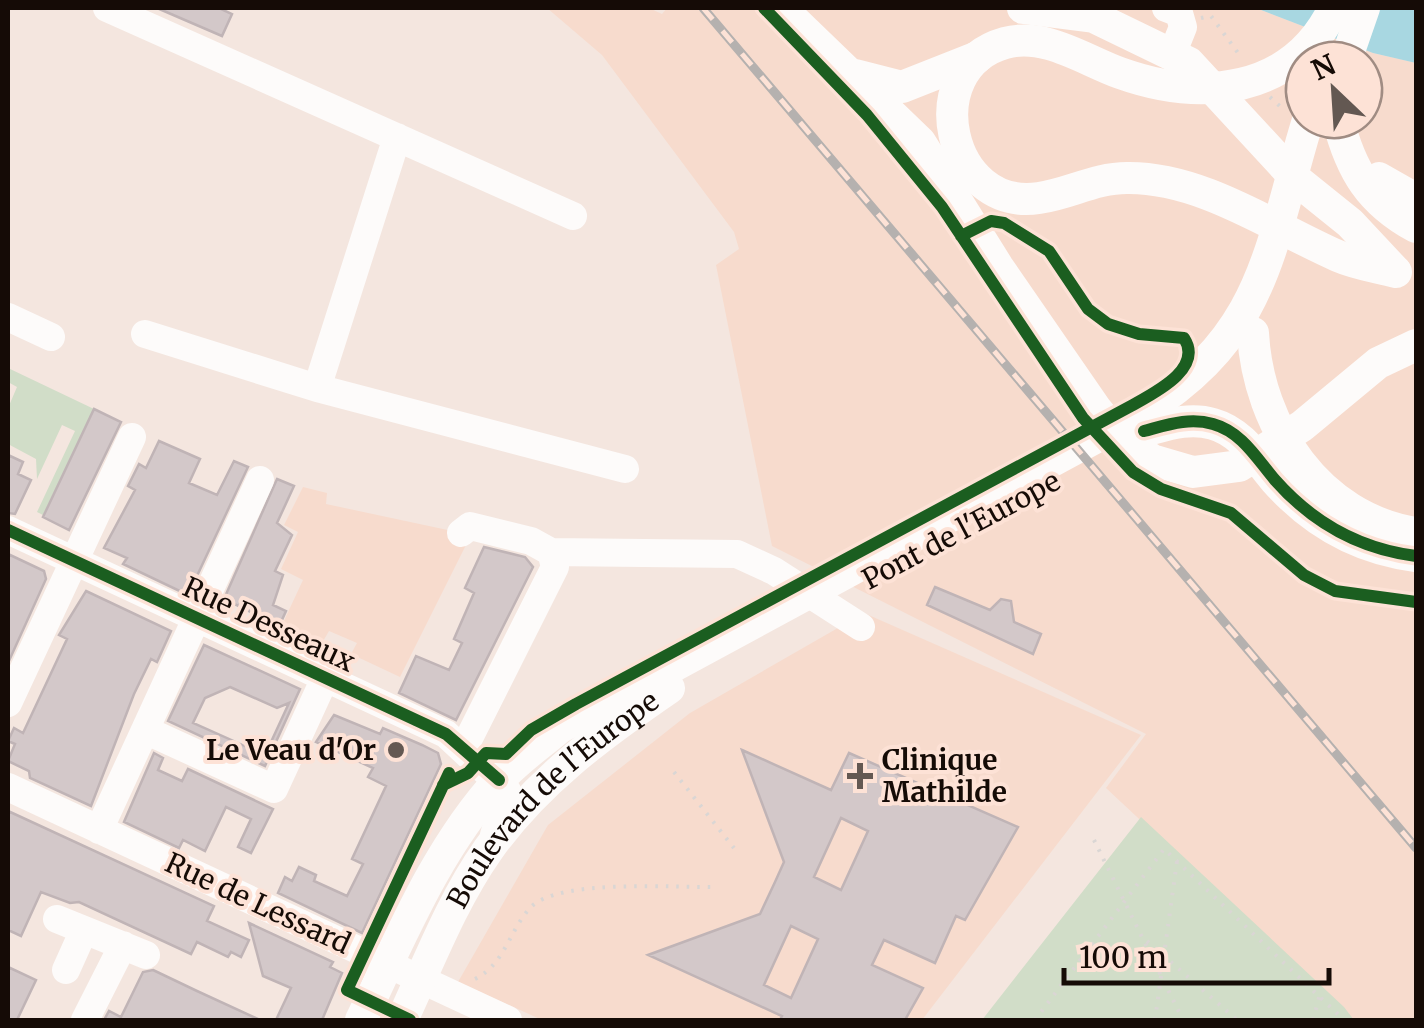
<svg xmlns="http://www.w3.org/2000/svg" width="1424" height="1028" font-family="Merriweather,serif">
	<style>
		.built { fill: #f7dbcd; fill-rule: evenodd }
		.green { fill: #d1ddc8 }
		.water { fill: #a8d7e1 }
		.building { fill: #d3c8c9; stroke: #c0b4b6; stroke-width: 2.5; fill-rule: evenodd }
		.lines { fill: none; stroke-linecap: round; stroke-linejoin: round }
		.path { stroke: #dad6d4; stroke-width: 4; stroke-dasharray: 2.5 8; stroke-linecap: butt }
		.minor { stroke: #fdfbfa; stroke-width: 28 }
		.major { stroke: #fdfbfa; stroke-width: 32 }
		.rail-casing { stroke: #b5b1af; stroke-width: 9 }
		.rail { stroke: #fde2d6; stroke-width: 5; stroke-dasharray: 15; stroke-linecap: butt }
		.cycleway-casing { stroke: #fde2d6; stroke-width: 19 }
		.cycleway { stroke: #1b5e20; stroke-width: 12 }
		.poi-dot { fill: #635852; stroke: #fde2d6; stroke-width: 4 }
		.labels { text-anchor: middle; dominant-baseline: central; stroke-width: 8; stroke-linejoin: round; paint-order: stroke }
		.street-label { font-size: 28px; fill: #150b06; stroke: #fde2d6 }
		.poi-label { font-size: 28px; font-weight: bold; fill: #150b06; stroke: #fde2d6; text-anchor: end }
	</style>
	<rect width="100%" height="100%" fill="#f4e6df"/>
	<path class="built" d="M547,8h102l13,6 5,-6h589l117,45 43,10v957h-62l-248,-232 40,-54 -374,-188 -56,-281 23,-16 -5,-17 -132,-177zM1304,60h60v60h-60z
		M303,487l24,6 -1,11 145,31 -71,142 -49,-23 6,-11 -28,-12 -7,12 -40,-18 21,-45 -22,-11 17,-37 -14,-7z
		M864,613l277,122 -219,285h-380l-84,-38 90,-157 142,-112z"/>
	<path class="green" d="M8,368l86,41 -51,106 -6,-3 38,-81 -13,-6 -25,54 -1,-20 -28,-15v-36l9,-21 -9,-5z
		M1141,817l203,190 10,13h-372z"/>
	<path class="water" d="M1256,8h160v55l-43,-10z"/>
	<path class="building" d="M157,8h62l13,6 -10,22z
		M94,409l27,13 -52,108 -26,-13z
		M159,441l41,18 -11,24 28,12 17,-34 14,6 -60,128 -65,-31 4,-6 -23,-10 31,-58 -7,-4 11,-22 7,4z
		M8,455l15,7 -5,12 13,6 -16,34 -7,-1z
		M277,479l17,7 -17,37 15,12 -17,36 8,4 -10,30 13,6 -11,24 -25,-11 5,-10 -31,-15z
		M484,547l41,10 8,10 -77,153 -57,-27 17,-37 33,14 13,-27 -8,-4 20,-46 -9,-5z
		M8,554l36,17 2,8 -38,84z
		M935,587l55,23 11,-11 10,2 3,21 27,12 -8,20 -106,-49z
		M86,591l85,40 -14,31 -6,-3 -17,35 -43,112 -61,-28 -1,-7 -21,-10 7,-17 -7,-3 6,-13 9,5 44,-94 -8,-4z
		M204,645l96,44 -35,77 -97,-45zM230,687l47,21 12,-5 -24,52 -72,-32 12,-25z
		M334,715l46,19 3,-6 39,17 16,8 3,11 -79,169 -84,-40 7,-16 7,4 7,-14 17,8 -2,6 33,15 16,-32 -11,-5 34,-73 -18,-9 5,-9 -57,-26z
		M742,750l89,40 18,-37 169,74 -53,93 -9,-4 -21,47 -51,-23 -12,25 51,23 -18,32h-125l2,-4 -134,-61 112,-41 15,-32 9,-20zM841,818l27,13 -27,59 -27,-13zM791,926l27,13 -27,59 -27,-13z
		M154,753l9,5 -5,12 24,11 6,-12 85,40 -22,44 -13,-6 13,-28 -25,-12 -21,44 -22,-11 -4,8 -55,-26z
		M8,811l206,95 -7,15 42,19 -8,17 -10,-5 -3,5 -31,-15 -6,12 -112,-52 -9,1 -29,-11 -20,44 -13,-6z
		M249,923l84,39 -3,5 12,6 -20,47h-46l15,-32 -28,-12z
		M8,967l28,13 -19,40h-9z
		M153,970l44,21 63,29h-156l5,-9 12,6 22,-45z"/>
	<g class="lines">
		<path class="path" d="M1201,18l10,-2 30,41
			M1270,97l15,14
			M674,772l60,76
			M1094,840l89,180
			M1147,941l90,79
			M475,979c30,-15 34,-48 55,-71 27,-30 146,-20 188,-21
			M1035,1020l129,-171 180,171
			M1155,1020l22,-159
			M1313,1020l7,-26"/>
		<path class="minor" d="M107,8l466,208
			M1166,8l13,5 4,14 -10,25
			M1379,176l37,21
			M8,317l43,20
			M145,334l172,54 308,81
			M317,388l80,-251
			M8,530l438,204 61,57 -13,44
			M461,533l9,-7 61,15 20,11 186,2 37,17 87,56
			M8,703l124,-266
			M145,730l129,59 51,-111
			M464,748l91,-181 -4,-15
			M8,787l500,233
			M99,830l161,-350
			M57,919l89,36
			M66,970l18,-40
			M85,1020l38,-75"/>
		<g class="major">
			<path d="M781,8l139,134 78,125 98,142 21,26 35,25 41,12 46,-6 63,-40 76,-63 38,-18"/>
			<path d="M1023,8l71,9 95,46 110,119 51,41 45,48"/>
			<path d="M1334,8c-41,86 -133,94 -214,65 -36,-13 -75,-41 -115,-30 -89,25 -57,169 34,155 30,-4 56,-20 88,-20 74,-1 145,49 211,78 18,8 39,11 58,16"/>
			<path d="M1346,60l18,-52"/>
			<path d="M855,75l47,12 76,-30"/>
			<path d="M1338,120c13,51 32,82 78,107"/>
			<path d="M1253,333c5,94 66,185 163,200"/>
			<path d="M1144,431c23,-6 45,-14 69,-7 29,8 44,35 62,56 38,43 85,69 141,76"/>
			<path d="M361,1020c39,-81 76,-173 139,-241 17,-19 39,-34 59,-51l582,-315c126,-79 127,-162 167,-293"/>
			<path id="s1" d="M402,1020c26,-56 50,-119 86,-170 48,-68 114,-116 181,-162"/>
		</g>
		<g class="rail-casing">
			<path id="rail" d="M703,8l713,840"/>
		</g>
		<use href="#rail" class="rail"/>
		<g class="cycleway-casing">
			<path id="cycleway" d="M764,8l103,107 75,92 141,211 50,54 28,17 70,24 73,62 31,16 81,11
				M1144,431c23,-6 45,-14 69,-7 29,8 44,35 62,56 38,43 85,69 141,76
				M8,530l438,204 53,46
				M443,785l25,-12 18,-20 20,1 25,-24 45,-26 555,-298c23,-13 73,-37 53,-68l-45,-4 -31,-10 -20,-15 -39,-58 -45,-28 -13,-2 -30,15
				M410,1020l-63,-30 102,-217"/>
		</g>
		<use href="#cycleway" class="cycleway"/>
	</g>
	<g class="poi-dot">
		<circle cx="396" cy="750" r="10"/>
		<path d="M855 761h10v10h10v10h-10v10h-10v-10h-10v-10h10z"/>
	</g>
	<g class="labels">
		<g class="street-label">
			<text transform="translate(961 530) rotate(-28)">Pont de l'Europe</text>
			<text transform="translate(269 624) rotate(25)">Rue Desseaux</text>
			<text stroke="none"><textPath href="#s1" startOffset="272">Boulevard de l'Europe</textPath></text>
			<text transform="translate(258 903) rotate(25)">Rue de Lessard</text>
		</g>
		<g class="poi-label">
			<text x="376" y="750">Le Veau d'Or</text>
			<text x="882" y="760" text-anchor="start">Clinique<tspan x="882" dy="32">Mathilde</tspan></text>
		</g>
	</g>
	<rect width="1424" height="1028" fill="none" stroke="#150b06" stroke-width="20"/>
	<g transform="translate(1334 90) rotate(335)"><circle r="48" fill="#fde2d6" stroke="#a08c83" stroke-width="2.5"/>
	<path d="M0-8L18 38L0 25L-18 38Z" fill="#635852"/>
	<text y="-15" font-size="28" font-weight="bold" text-anchor="middle" fill="#150b06">N</text>
	</g>
	<path d="M1064 968v15h265v-15" fill="none" stroke="#150b06" stroke-width="5"/>
	<text x="1079" y="968" font-size="30" fill="#150b06" stroke="#fde2d6" stroke-width="8" paint-order="stroke">100 m</text>
</svg>
